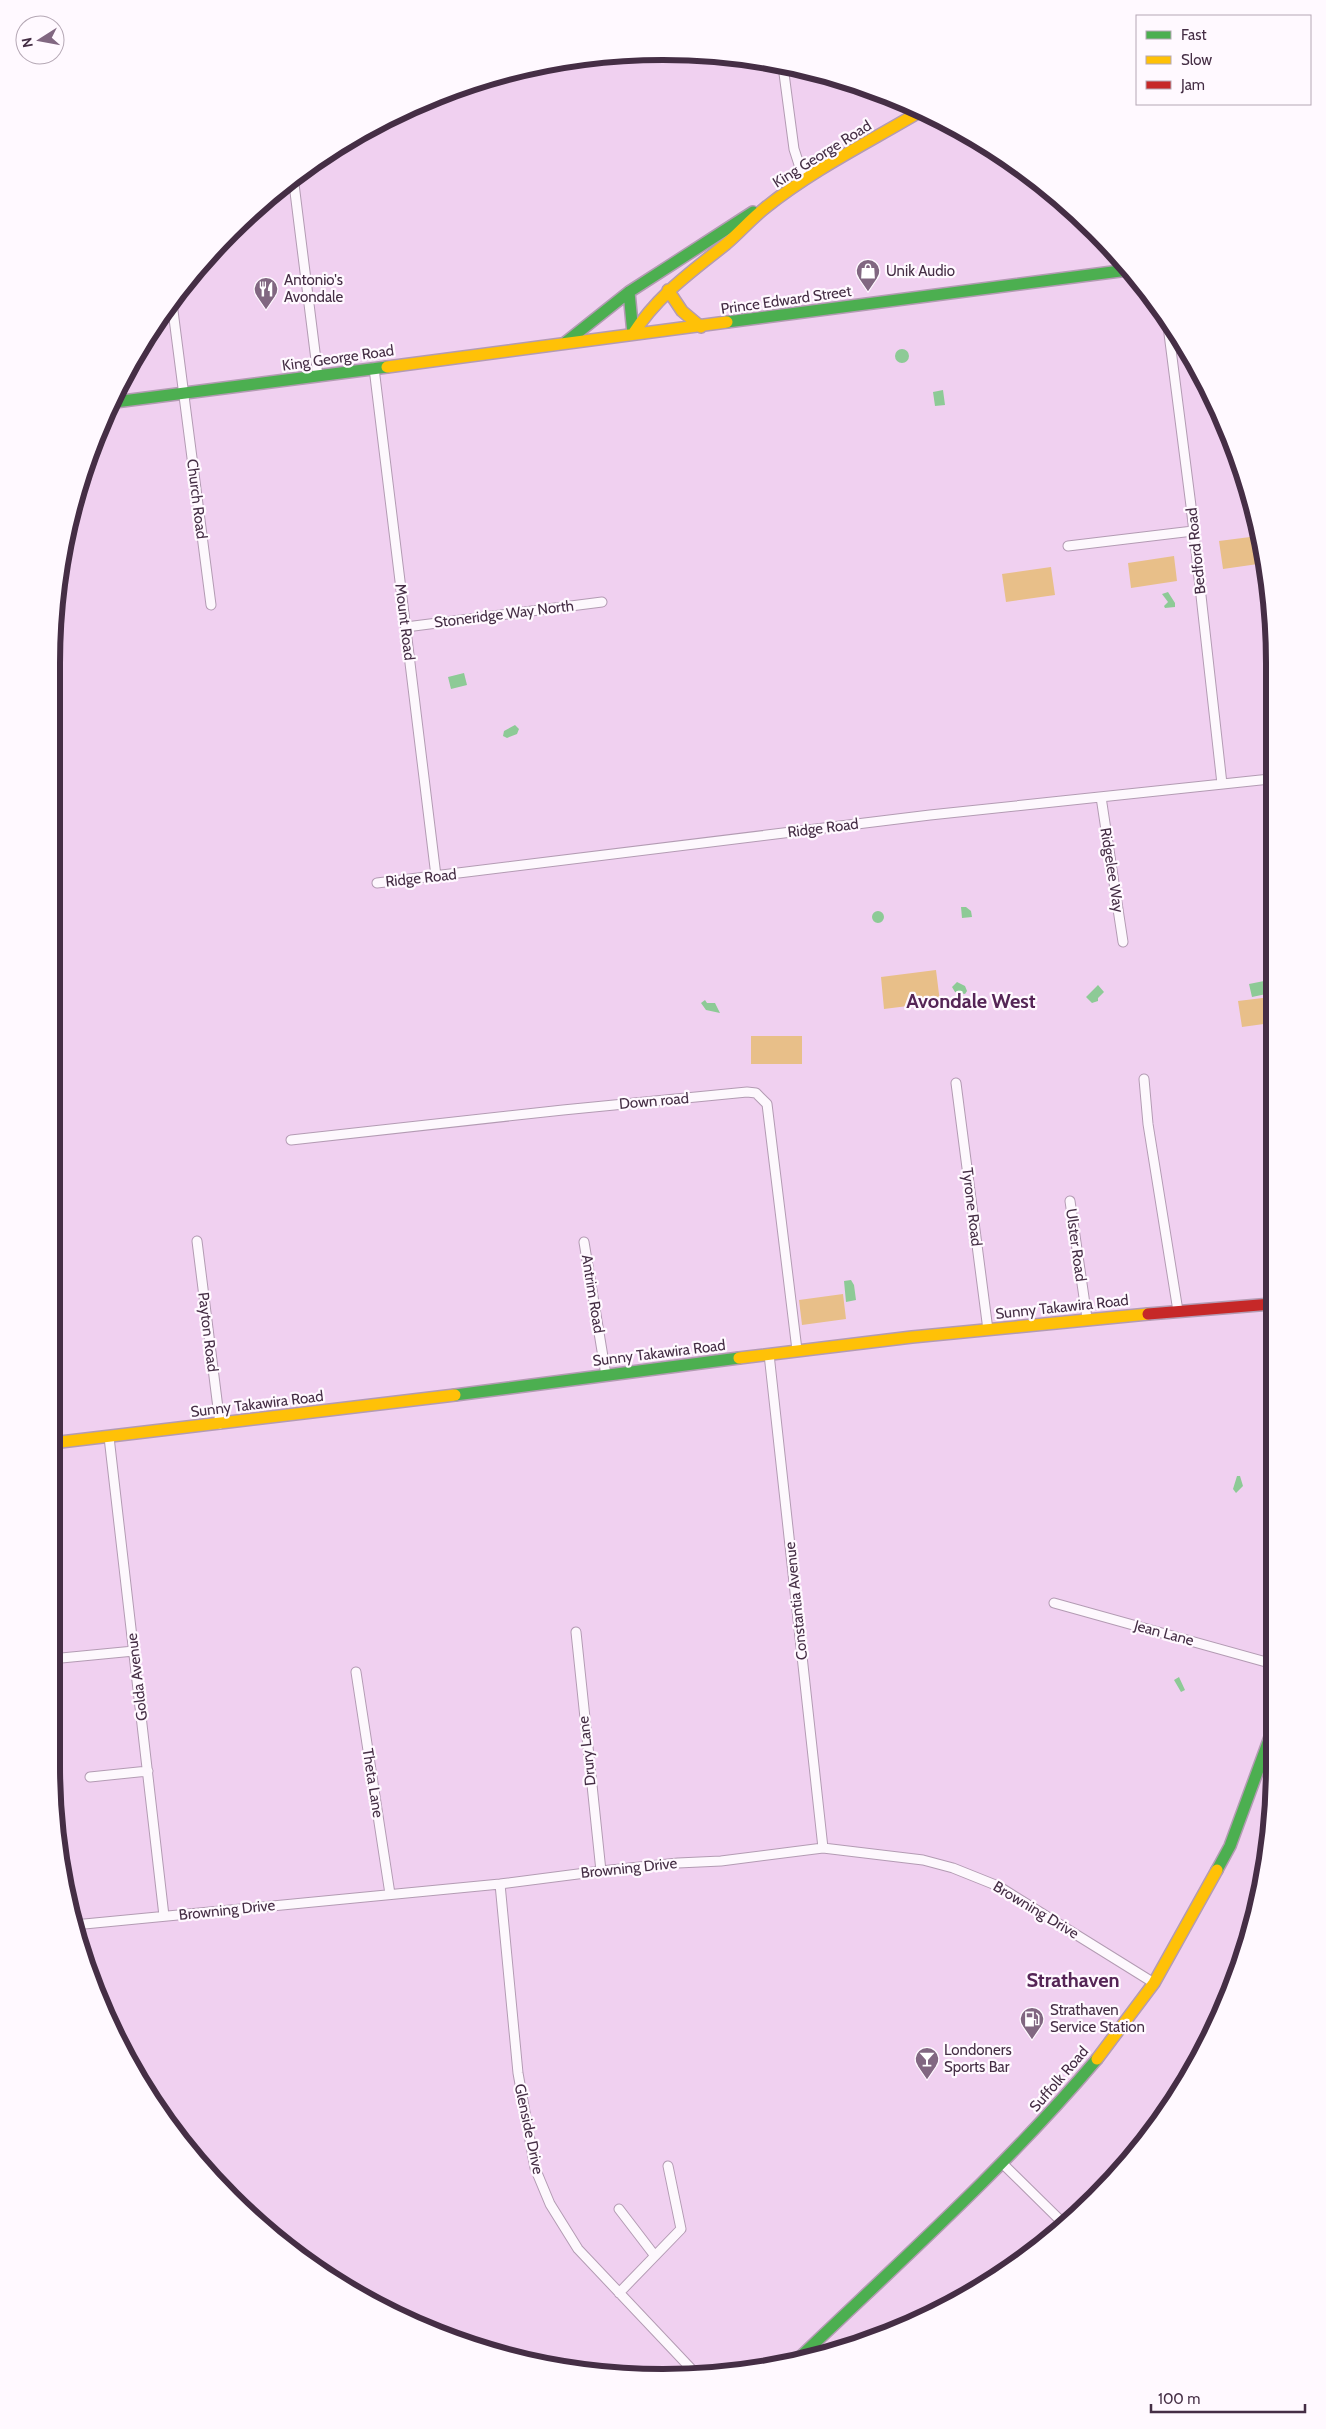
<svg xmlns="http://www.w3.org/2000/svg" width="1326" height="2429" font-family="Cabin,sans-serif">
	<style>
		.green { fill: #e8bf89 }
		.water { fill: #8dca96 }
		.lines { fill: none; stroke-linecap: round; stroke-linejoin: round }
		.street-casing { stroke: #b39bb3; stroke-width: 11 }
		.fast-casing { stroke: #b39bb3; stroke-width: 14 }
		.slow-casing { stroke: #b39bb3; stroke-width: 14 }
		.jam-casing { stroke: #b39bb3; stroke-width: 14 }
		.street { stroke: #fdf8fd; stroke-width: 9 }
		.fast { stroke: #4caf50; stroke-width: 11 }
		.slow { stroke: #ffc107; stroke-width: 11 }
		.jam { stroke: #c62828; stroke-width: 11 }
		.labels { text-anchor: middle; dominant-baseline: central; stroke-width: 4.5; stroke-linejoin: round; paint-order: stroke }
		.street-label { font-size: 15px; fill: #452e45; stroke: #fff9ff }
		.poi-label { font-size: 15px; fill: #452e45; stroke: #fff9ff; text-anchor: start }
		.district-label { font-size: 20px; font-weight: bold; fill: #552556; stroke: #fff9ff }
		.rim { fill: none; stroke: #452e45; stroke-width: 6 }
	</style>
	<rect width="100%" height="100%" fill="#f0d0f0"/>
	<path class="green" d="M1258,536l7,27 -42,6 -4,-28z
		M1174,556l3,25 -46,7 -3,-25z
		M1051,567l4,28 -49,7 -4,-28z
		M936,970l4,32 -56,7 -3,-32z
		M1271,997v26l-29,4 -4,-26z
		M751,1036h51v28h-51z
		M843,1294l3,25 -44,6 -3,-25z"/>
	<path class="water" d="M895 356a7 7 0 1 1 14 0a7 7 0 1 1-14 0Z
		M943,390l2,15 -10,1 -2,-14z
		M1168,592l7,11v4l-10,1 -1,-2 4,-4 -6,-8z
		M464,673l3,12 -16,4 -3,-12z
		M515,725l4,4 -2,5 -10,4 -4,-2 1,-5z
		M961,907h5l5,4 1,6 -10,1z
		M872 917a6 6 0 1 1 12 0a6 6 0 1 1-12 0Z
		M1269,980l2,13 -19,4 -3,-13z
		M957,982l8,4 2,5 -2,3 -10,-2 -3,-5z
		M1098,985l6,7 -6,6v3l-6,2 -6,-6z
		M705,1000l2,3h8l5,10 -14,-3 -5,-7z
		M851,1280l3,5 2,15 -10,2 -2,-21z
		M1237,1476h3l3,10 -7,7 -3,-4z
		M1179,1677l6,13 -4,2 -7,-12z"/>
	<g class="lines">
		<g class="street-casing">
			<path id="street" d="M783,66l11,83 10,31
				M293,176l25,200
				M172,303l39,302
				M1167,318l24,188 31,278
				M374,368l62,508
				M1068,546l125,-15
				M406,627l196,-25
				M1101,797l22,145
				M377,883l553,-68 340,-36
				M1144,1079l4,45 30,187
				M956,1083l32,247
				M291,1140l272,-30 184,-18 9,1 11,11 30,246
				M1070,1201l17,117
				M197,1241l23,183
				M584,1242l22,133
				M769,1354l54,494
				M109,1437l55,479
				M1054,1603l219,61
				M576,1632l25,239
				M51,1659l83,-8
				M356,1672l34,222
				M90,1777l58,-6
				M500,1884l18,189 17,95 15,36 28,45 120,127
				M74,1925l426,-41 101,-13 77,-8 43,-2 102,-13 100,12 30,8 45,18 156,97
				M1002,2163l64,63
				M619,2209l36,47
				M619,2293l62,-64 -13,-63"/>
		</g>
		<g class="fast-casing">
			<path id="fast" d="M629,292l4,42
				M727,322l401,-52
				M566,342l63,-50 124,-80
				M115,402l272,-35
				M455,1395l284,-37
				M1217,1870l13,-24 43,-117
				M796,2361c102,-98 209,-193 301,-302"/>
		</g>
		<g class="slow-casing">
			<path id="slow" d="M668,290l14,21 19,16
				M633,334c25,-39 57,-61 93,-90 13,-11 25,-25 39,-36 47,-38 104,-66 156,-97
				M387,367l340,-45
				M739,1358l173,-21 236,-23
				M52,1443l403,-48
				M1097,2059l57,-76 63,-113"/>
		</g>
		<g class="jam-casing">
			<path id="jam" d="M1148,1314l124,-10"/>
		</g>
		<use href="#street" class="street"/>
		<use href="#fast" class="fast"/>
		<use href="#slow" class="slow"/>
		<use href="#jam" class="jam"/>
	</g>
	<defs>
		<g id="shop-pin" transform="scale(1.25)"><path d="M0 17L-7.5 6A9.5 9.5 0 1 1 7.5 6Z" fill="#816781" stroke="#fff9ff"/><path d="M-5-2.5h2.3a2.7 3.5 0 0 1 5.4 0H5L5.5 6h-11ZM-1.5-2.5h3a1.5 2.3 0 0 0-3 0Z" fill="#fff"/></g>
		<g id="restaurant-pin" transform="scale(1.25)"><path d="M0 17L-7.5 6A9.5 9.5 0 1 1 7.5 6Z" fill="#816781" stroke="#fff9ff"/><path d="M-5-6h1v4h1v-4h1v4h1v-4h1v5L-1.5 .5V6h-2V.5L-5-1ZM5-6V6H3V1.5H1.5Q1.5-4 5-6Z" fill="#fff"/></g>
		<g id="fuel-pin" transform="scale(1.25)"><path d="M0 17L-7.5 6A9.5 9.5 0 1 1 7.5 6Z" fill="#816781" stroke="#fff9ff"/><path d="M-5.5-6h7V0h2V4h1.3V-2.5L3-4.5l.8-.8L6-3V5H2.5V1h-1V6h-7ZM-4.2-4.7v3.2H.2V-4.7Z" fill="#fff"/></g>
		<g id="bar-pin" transform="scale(1.25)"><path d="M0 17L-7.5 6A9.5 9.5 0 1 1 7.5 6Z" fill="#816781" stroke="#fff9ff"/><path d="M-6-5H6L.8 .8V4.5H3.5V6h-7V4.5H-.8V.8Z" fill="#fff"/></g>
	</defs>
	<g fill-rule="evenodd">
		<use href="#shop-pin" x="868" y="271"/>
		<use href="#restaurant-pin" x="266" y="289"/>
		<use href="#fuel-pin" x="1032" y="2019"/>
		<use href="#bar-pin" x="927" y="2059"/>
	</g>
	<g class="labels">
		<g class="street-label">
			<text transform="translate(822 154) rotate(-32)">King George Road</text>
			<text transform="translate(786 300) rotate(-8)">Prince Edward Street</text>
			<text transform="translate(338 358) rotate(-8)">King George Road</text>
			<text transform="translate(197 499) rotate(83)">Church Road</text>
			<text transform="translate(1196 551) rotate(-96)">Bedford Road</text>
			<text transform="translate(504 614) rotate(-7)">Stoneridge Way North</text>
			<text transform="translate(405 622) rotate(83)">Mount Road</text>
			<text transform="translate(823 828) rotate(-7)">Ridge Road</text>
			<text transform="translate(1112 870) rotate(81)">Ridgelee Way</text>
			<text transform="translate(421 878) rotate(-6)">Ridge Road</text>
			<text transform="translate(654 1101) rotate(-5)">Down road</text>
			<text transform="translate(972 1207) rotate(83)">Tyrone Road</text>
			<text transform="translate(1076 1245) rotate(82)">Ulster Road</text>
			<text transform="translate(593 1294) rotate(81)">Antrim Road</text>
			<text transform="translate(1062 1307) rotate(-6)">Sunny Takawira Road</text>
			<text transform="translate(208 1332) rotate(83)">Payton Road</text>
			<text transform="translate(659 1353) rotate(-7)">Sunny Takawira Road</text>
			<text transform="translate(257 1404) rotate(-7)">Sunny Takawira Road</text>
			<text transform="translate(796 1601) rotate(-96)">Constantia Avenue</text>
			<text transform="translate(1164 1633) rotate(15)">Jean Lane</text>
			<text transform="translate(137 1677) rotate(-97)">Golda Avenue</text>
			<text transform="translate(587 1751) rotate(-96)">Drury Lane</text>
			<text transform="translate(373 1783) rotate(81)">Theta Lane</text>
			<text transform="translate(629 1868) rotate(-6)">Browning Drive</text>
			<text transform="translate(227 1910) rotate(-6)">Browning Drive</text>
			<text transform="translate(1036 1910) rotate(31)">Browning Drive</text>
			<text transform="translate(1059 2079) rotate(-49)">Suffolk Road</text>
			<text transform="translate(529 2129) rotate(78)">Glenside Drive</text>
		</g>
		<g class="poi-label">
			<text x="886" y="271">Unik Audio</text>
			<text x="284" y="280">Antonio's<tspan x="284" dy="17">Avondale</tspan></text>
			<text x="1050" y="2010">Strathaven<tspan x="1050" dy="17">Service Station</tspan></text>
			<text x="944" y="2050">Londoners<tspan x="944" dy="17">Sports Bar</tspan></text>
		</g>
		<g class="district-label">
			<text x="971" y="1001">Avondale West</text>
			<text x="1073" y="1980">Strathaven</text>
		</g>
	</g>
	<path d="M0 0H1326V2429H0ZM663 60H663A603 603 0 0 1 1266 663V1766A603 603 0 0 1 663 2369H663A603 603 0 0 1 60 1766V663A603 603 0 0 1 663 60Z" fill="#fff9ff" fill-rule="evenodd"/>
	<path class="rim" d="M663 60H663A603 603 0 0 1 1266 663V1766A603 603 0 0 1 663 2369H663A603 603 0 0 1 60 1766V663A603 603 0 0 1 663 60Z"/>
	<rect x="1136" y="15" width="175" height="90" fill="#fff9ff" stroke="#b5a8b5"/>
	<rect x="1146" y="31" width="25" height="8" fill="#4caf50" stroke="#b5a8b5"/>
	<text x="1181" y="40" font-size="15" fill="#452e45">Fast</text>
	<rect x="1146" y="56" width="25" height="8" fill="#ffc107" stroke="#b5a8b5"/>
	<text x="1181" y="65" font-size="15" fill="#452e45">Slow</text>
	<rect x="1146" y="81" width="25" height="8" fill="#c62828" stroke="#b5a8b5"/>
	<text x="1181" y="90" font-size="15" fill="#452e45">Jam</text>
	<g transform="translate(40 40) rotate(259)"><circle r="24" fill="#fff9ff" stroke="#b5a8b5"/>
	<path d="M0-4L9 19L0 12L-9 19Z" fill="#816781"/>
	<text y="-8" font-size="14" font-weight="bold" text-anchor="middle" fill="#452e45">N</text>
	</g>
	<path d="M1151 2404v8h154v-8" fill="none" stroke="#452e45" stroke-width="2.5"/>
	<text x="1158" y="2404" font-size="15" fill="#452e45" stroke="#fff9ff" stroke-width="4" paint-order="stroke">100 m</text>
</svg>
